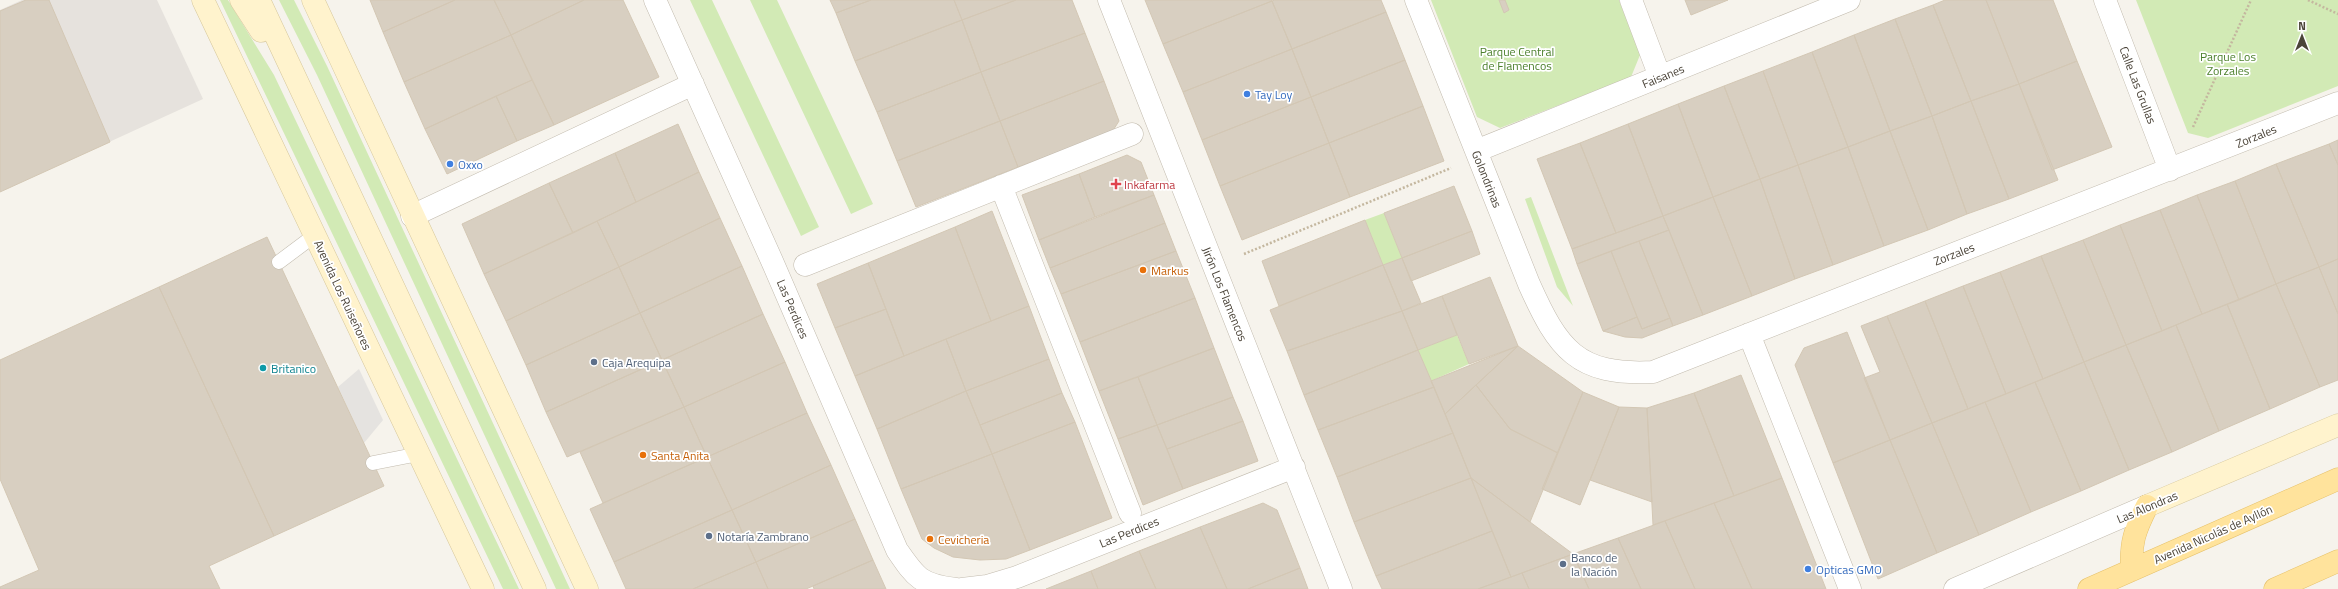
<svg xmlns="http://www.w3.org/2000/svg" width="2338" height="589" font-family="'Titillium Web',sans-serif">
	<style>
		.industrial { fill: #e6e2dd }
		.green { fill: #d2eab5 }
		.parking { fill: #e5e3e0 }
		.building { fill: #d8cfc1; stroke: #d3c7b4 }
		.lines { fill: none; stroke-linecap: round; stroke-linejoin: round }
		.service-casing { stroke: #c2bbae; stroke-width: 15 }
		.pedestrian-casing { stroke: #c2bbae; stroke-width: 23 }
		.minor-casing { stroke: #c2bbae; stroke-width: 23 }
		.secondary-casing { stroke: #d6c79b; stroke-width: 23 }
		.primary-casing { stroke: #e6c16a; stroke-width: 23 }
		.path { stroke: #c4b79f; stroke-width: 2.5; stroke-dasharray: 2 2; stroke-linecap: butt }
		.service { stroke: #fff; stroke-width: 14 }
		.pedestrian { stroke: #fff; stroke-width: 22 }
		.minor { stroke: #fff; stroke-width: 22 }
		.secondary { stroke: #fff3cd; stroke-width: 22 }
		.primary { stroke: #ffe39c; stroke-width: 22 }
		.shop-dot { fill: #3f7fe0; stroke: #fff; stroke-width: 1.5 }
		.health-dot { fill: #e0444e; stroke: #fff; stroke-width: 1.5 }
		.food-dot { fill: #e8710a; stroke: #fff; stroke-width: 1.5 }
		.service-dot { fill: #5c6f8a; stroke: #fff; stroke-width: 1.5 }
		.culture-dot { fill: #0f9aa8; stroke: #fff; stroke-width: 1.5 }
		.labels { text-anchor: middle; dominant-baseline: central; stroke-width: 3.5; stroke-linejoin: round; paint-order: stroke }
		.park-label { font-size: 12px; fill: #4a7f2a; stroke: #fff }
		.street-label { font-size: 12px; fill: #4b4439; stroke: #fff }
		.shop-label { font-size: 12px; fill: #366cbe; stroke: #fff; text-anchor: start }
		.health-label { font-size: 12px; fill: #be3a42; stroke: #fff; text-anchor: start }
		.food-label { font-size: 12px; fill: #c56008; stroke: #fff; text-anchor: start }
		.service-label { font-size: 12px; fill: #4e5e75; stroke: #fff; text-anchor: start }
		.culture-label { font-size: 12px; fill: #0d838f; stroke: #fff; text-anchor: start }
	</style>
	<rect width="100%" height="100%" fill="#f6f3ec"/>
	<path class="industrial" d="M22,0h135l46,99 -203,93v-182z"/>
	<path class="green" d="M220,0h8l46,75 245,514h-16z
		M279,0h15l33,66 243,523h-14l-239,-514z
		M690,0h22l107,227 -18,9z
		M750,0h27l96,204 -22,10z
		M1431,0h188l21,55 -9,22 -131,51 -23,-11z
		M2136,0h202v86l-130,52 -20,-5z
		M1531,197l42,109 -16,-19 -32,-88z
		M1384,213l18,45 -19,7 -18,-45z
		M1457,335l12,29 -38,17 -13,-31z"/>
	<path class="parking" d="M359,369l24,51 -19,23 -26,-56z"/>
	<path class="building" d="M26,0h23l61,142 -110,50v-181z
		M370,0h85l-72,32z
		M455,0h39l17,35 -107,47 -21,-50z
		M494,0h90l-73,35z
		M584,0h39l36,77 -105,48 -43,-90z
		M830,0h41l-35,13z
		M871,0h83l8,20 -107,41 -19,-48z
		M954,0h62l-54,20z
		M1016,0h56l13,33 -104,39 -19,-52z
		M1145,0h127v1l-109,43z
		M1275,0h106l5,12 -94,37 -20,-48z
		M1499,0h6l4,10 -5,3z
		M1685,0h43l-37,15z
		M1945,0h41l33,84 -48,17 -38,-96z
		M1986,0h67l24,61 -58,23z
		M1272,1l20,48 -109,43 -20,-48z
		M1933,5l38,96 -39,15 -37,-97z
		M1386,12l19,48 -94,37 -19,-48z
		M1895,19l37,97 -42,15 -36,-96z
		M962,20l19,52 -104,40 -22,-51z
		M1085,33l19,48 -104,40 -19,-49z
		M511,35l21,45 -107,49 -21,-47z
		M1854,35l36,96 -42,16 -36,-95z
		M1292,49l19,48 -109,43 -19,-48z
		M1812,52l36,95 -50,18 -35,-94z
		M1405,60l18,46 -94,37 -18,-46z
		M2077,61l35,86 -60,23 -33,-86z
		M1763,71l35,94 -38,14 -36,-93z
		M981,72l19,49 -103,40 -20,-49z
		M532,80l22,45 -37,16 -21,-45z
		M1104,81l15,40 -7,11 -94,35 -18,-46z
		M2019,84l39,96 -49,19 -38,-98z
		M1724,86l36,93 -47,18 -35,-93z
		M496,96l21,45 -70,33 -22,-45z
		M1311,97l18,46 -109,43 -18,-46z
		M1971,101l38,98 -42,15 -35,-98z
		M1678,104l35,93 -50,19 -35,-92z
		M1423,106l21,55 -94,36 -21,-54z
		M1932,116l35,98 -39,16 -38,-99z
		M1000,121l18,46 -102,40 -19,-46z
		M678,124l21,48 -63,30 -21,-49z
		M1628,124l35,92 -47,17 -36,-90z
		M1890,131l38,99 -44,16 -36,-99z
		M2338,140v25l-9,-21z
		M1329,143l21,54 -108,43 -22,-54z
		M1580,143l36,90 -44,16 -35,-90z
		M2329,144l9,21v94l-19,8 -43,-103z
		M1848,147l36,99 -51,19 -35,-100z
		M615,153l21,49 -63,31 -24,-50z
		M1127,155l14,7 13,33 -59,22 -16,-43z
		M2276,164l43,103 -43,17 -41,-103z
		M1798,165l35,100 -38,14 -35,-100z
		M699,172l21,46 -101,49 -22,-46z
		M1079,174l16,43 -56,23 -17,-45z
		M1760,179l35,100 -43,17 -39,-99z
		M2235,181l41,103 -37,16 -42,-105z
		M549,183l24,50 -89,41 -22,-50z
		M1454,186l18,45 -70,27 -18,-45z
		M1154,195l11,28 -115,45 -11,-28z
		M2197,195l42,105 -37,14 -42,-104z
		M1713,197l39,99 -49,19 -40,-99z
		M2160,210l42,104 -40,17 -42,-106z
		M992,211l37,95 -38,15 -36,-94z
		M1663,216l6,14 -92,34 -5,-15z
		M720,218l22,48 -102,47 -21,-46z
		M1365,220l18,45 -104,41 -17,-45z
		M597,221l22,46 -113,54 -22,-47z
		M1165,223l11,28 -115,43 -11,-26z
		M2120,225l42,106 -36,14 -43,-105z
		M955,227l36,94 -87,35 -36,-93z
		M1669,230l34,85 -30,11 -34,-85z
		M1472,231l8,23 -69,27 -9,-23z
		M267,237l117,249 -110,50 -115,-249z
		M2083,240l43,105 -42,17 -43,-106z
		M1639,241l31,77 -28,11 -31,-78z
		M1176,251l19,47 -115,44 -19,-48z
		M1611,251l26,66 -34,14 -26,-67z
		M2041,256l43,106 -41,17 -43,-107z
		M1402,258l19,45 -19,8 -19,-46z
		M2338,259v55l-19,-47z
		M868,263l18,46 -51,19 -18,-44z
		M1383,265l19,46 -115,40 -17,-41z
		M742,266l21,48 -101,46 -22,-47z
		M619,267l21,46 -114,52 -20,-44z
		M2319,267l19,47v66l-18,7 -44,-103z
		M2000,272l43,107 -37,15 -43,-108z
		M1490,277l28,69 -49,18 -27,-68z
		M2276,284l44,103 -50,22 -43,-105z
		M1963,286l43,108 -38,15 -43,-108z
		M159,287l115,249 -65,30 11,23h-220v-2l39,-17 -39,-91v-119z
		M1442,296l15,39 -39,15 -16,-39z
		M1195,298l19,50 -115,43 -19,-49z
		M1925,301l43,108 -36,14 -45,-107z
		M2227,304l43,105 -51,22 -43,-106z
		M1029,306l20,53 -83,32 -20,-52z
		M886,309l18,47 -49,20 -20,-48z
		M1402,311l16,39 -114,45 -17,-44z
		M640,313l22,47 -116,52 -20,-47z
		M763,314l22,48 -101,45 -22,-47z
		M1887,316l45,107 -42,17 -26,-62 16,-6 -19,-46z
		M1637,317l5,12 28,-11 3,8 -31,12 -17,-1 -22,-6z
		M2176,325l43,106 -47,21 -46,-107z
		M1847,332l43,108 -57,23 -38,-98 9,-17z
		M946,339l20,52 -89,38 -22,-53z
		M2126,345l46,107 -43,18 -45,-108z
		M1518,346l-42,39 -31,29 -14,-33z
		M1518,346l65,46 -25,61 -48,-24 -34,-44z
		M1214,348l19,49 -76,28 -19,-48z
		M1418,350l16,37 -116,43 -14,-35z
		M1049,359l13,34 -82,32 -14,-34z
		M662,360l22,47 -117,50 -21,-45z
		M785,362l22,51 -100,44 -23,-50z
		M2084,362l45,108 -48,21 -46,-109z
		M1741,375l41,103 -48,18 -40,-103z
		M1138,377l19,48 -39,14 -19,-48z
		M2035,382l46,109 -50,21 -46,-110z
		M1476,385l34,44 48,24 -28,69 -59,-44 -26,-64z
		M1434,387l19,46 -116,44 -19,-47z
		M966,391l26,63 -91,35 -24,-60z
		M1583,392l36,15 -39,98 -38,-16z
		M1062,393l13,29 -83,32 -12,-29z
		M1694,393l40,103 -81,29 -6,-117z
		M1233,397l10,24 -76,28 -10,-24z
		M1985,402l46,110 -52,23 -47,-112z
		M684,407l23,50 -104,46 -23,-51z
		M1619,407l28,1 5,94 -62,-22z
		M807,413l24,52 -99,45 -25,-53z
		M1243,421l15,40 -75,28 -16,-40z
		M1075,422l37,96 -82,32 -38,-96z
		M1932,423l47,112 -42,18 -47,-113z
		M1157,425l26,64 -40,16 -25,-66z
		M1453,433l18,45 -117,44 -17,-45z
		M1890,440l47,113 -59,26 -45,-116z
		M992,454l38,96 -24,9 -26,1 -27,-3 -19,-9 -12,-9 -21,-50z
		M707,457l25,53 -118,52 -24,-53z
		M831,465l24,54 -99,43 -24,-52z
		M1471,478l21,53 -116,45 -22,-54z
		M1471,478l59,44 43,32 -62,23z
		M1782,478l44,111h-74l-38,-86z
		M1263,503l14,7 23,58 -52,21h-21l-27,-62z
		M1714,503l38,86h-57l-30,-68z
		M732,510l24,52 -63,27h-67l-12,-27z
		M855,519l18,41 -67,29h-38l-12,-27z
		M1665,521l30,68h-54l-23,-51z
		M1200,527l27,62h-71l-17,-38z
		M1492,531l19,46 -33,12h-96l-6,-13z
		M1618,538l23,51h-52l-16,-35z
		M1139,551l17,38h-58l-7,-18z
		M1573,554l16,35h-60l-7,-16z
		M873,560l13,29h-72l-1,-3z
		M756,562l12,27h-75z
		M1300,568l8,21h-60z
		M1091,571l7,18h-52z
		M1522,573l7,16h-51z"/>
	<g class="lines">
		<g class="service-casing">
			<path id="service" d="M279,262l36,-27
				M373,463l46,-9"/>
		</g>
		<g class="pedestrian-casing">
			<path id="pedestrian" d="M1001,186l129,327
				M805,265l327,-131"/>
		</g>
		<g class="minor-casing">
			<path id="minor" d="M655,0l117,261 125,289c19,28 24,35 59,39
				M1109,0l232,589
				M1416,0l113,284c29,65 48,92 124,88l685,-269
				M1631,0l29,77
				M2105,0l65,170
				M1476,151l373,-151
				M412,216l281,-132
				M1749,334l101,255
				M962,589l25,-3 30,-9 277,-110
				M1955,589l192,-83"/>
		</g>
		<g class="secondary-casing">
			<path id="secondary" d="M203,0l280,589
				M241,0l20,31
				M259,0l276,589
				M313,0l274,589
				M2147,506l191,-81"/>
		</g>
		<g class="primary-casing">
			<path id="primary" d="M2132,570c-2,-27 3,-40 15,-64
				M2089,589l249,-110
				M2275,589l63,-28"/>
		</g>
		<path class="path" d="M2308,0l30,14
			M2193,127l58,-127
			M1244,254l207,-86"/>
		<use href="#service" class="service"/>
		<use href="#pedestrian" class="pedestrian"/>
		<use href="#minor" class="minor"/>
		<use href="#secondary" class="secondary"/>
		<use href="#primary" class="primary"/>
	</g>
	<g class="shop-dot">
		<circle cx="1247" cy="94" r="4"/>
		<circle cx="450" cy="164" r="4"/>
		<circle cx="1808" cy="569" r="4"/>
	</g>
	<path class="health-dot" d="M1114 178h4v4h4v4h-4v4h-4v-4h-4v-4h4z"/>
	<g class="food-dot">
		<circle cx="1143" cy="270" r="4"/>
		<circle cx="643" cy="455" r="4"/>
		<circle cx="930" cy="539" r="4"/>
	</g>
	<g class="service-dot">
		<circle cx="594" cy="362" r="4"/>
		<circle cx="709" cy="536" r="4"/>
		<circle cx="1563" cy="564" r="4"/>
	</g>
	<circle class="culture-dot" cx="263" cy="368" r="4"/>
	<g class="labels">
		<g class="park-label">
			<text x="1517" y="51">Parque Central<tspan x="1517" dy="14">de Flamencos</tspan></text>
			<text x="2228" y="56">Parque Los<tspan x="2228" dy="14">Zorzales</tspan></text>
		</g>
		<g class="street-label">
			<text transform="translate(1663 76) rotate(-22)">Faisanes</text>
			<text transform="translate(2138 85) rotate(69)">Calle Las Grullas</text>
			<text transform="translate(2256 136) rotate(-22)">Zorzales</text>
			<text transform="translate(1487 179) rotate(68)">Golondrinas</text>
			<text transform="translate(1954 254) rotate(-21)">Zorzales</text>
			<text transform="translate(1225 294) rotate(68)">Jirón Los Flamencos</text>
			<text transform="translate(343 295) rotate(65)">Avenida Los Ruiseñores</text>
			<text transform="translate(793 309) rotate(67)">Las Perdices</text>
			<text transform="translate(2147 507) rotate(-23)">Las Alondras</text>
			<text transform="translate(1129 532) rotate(-22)">Las Perdices</text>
			<text transform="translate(2213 534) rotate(-24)">Avenida Nicolás de Ayllón</text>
		</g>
		<g class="shop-label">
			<text x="1255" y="94">Tay Loy</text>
			<text x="458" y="164">Oxxo</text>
			<text x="1816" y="569">Opticas GMO</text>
		</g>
		<g class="health-label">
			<text x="1124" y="184">Inkafarma</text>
		</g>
		<g class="food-label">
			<text x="1151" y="270">Markus</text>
			<text x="651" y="455">Santa Anita</text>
			<text x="938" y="539">Cevicheria</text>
		</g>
		<g class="service-label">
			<text x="602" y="362">Caja Arequipa</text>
			<text x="717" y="536">Notaría Zambrano</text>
			<text x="1571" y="557">Banco de<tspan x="1571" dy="14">la Nación</tspan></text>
		</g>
		<g class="culture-label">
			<text x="271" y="368">Britanico</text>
		</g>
	</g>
	<g transform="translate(2302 36)" stroke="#ffffff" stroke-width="3" paint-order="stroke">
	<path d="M0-3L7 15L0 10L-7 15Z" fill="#4b4439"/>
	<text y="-6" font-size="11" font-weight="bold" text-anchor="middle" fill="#4b4439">N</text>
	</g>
</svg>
